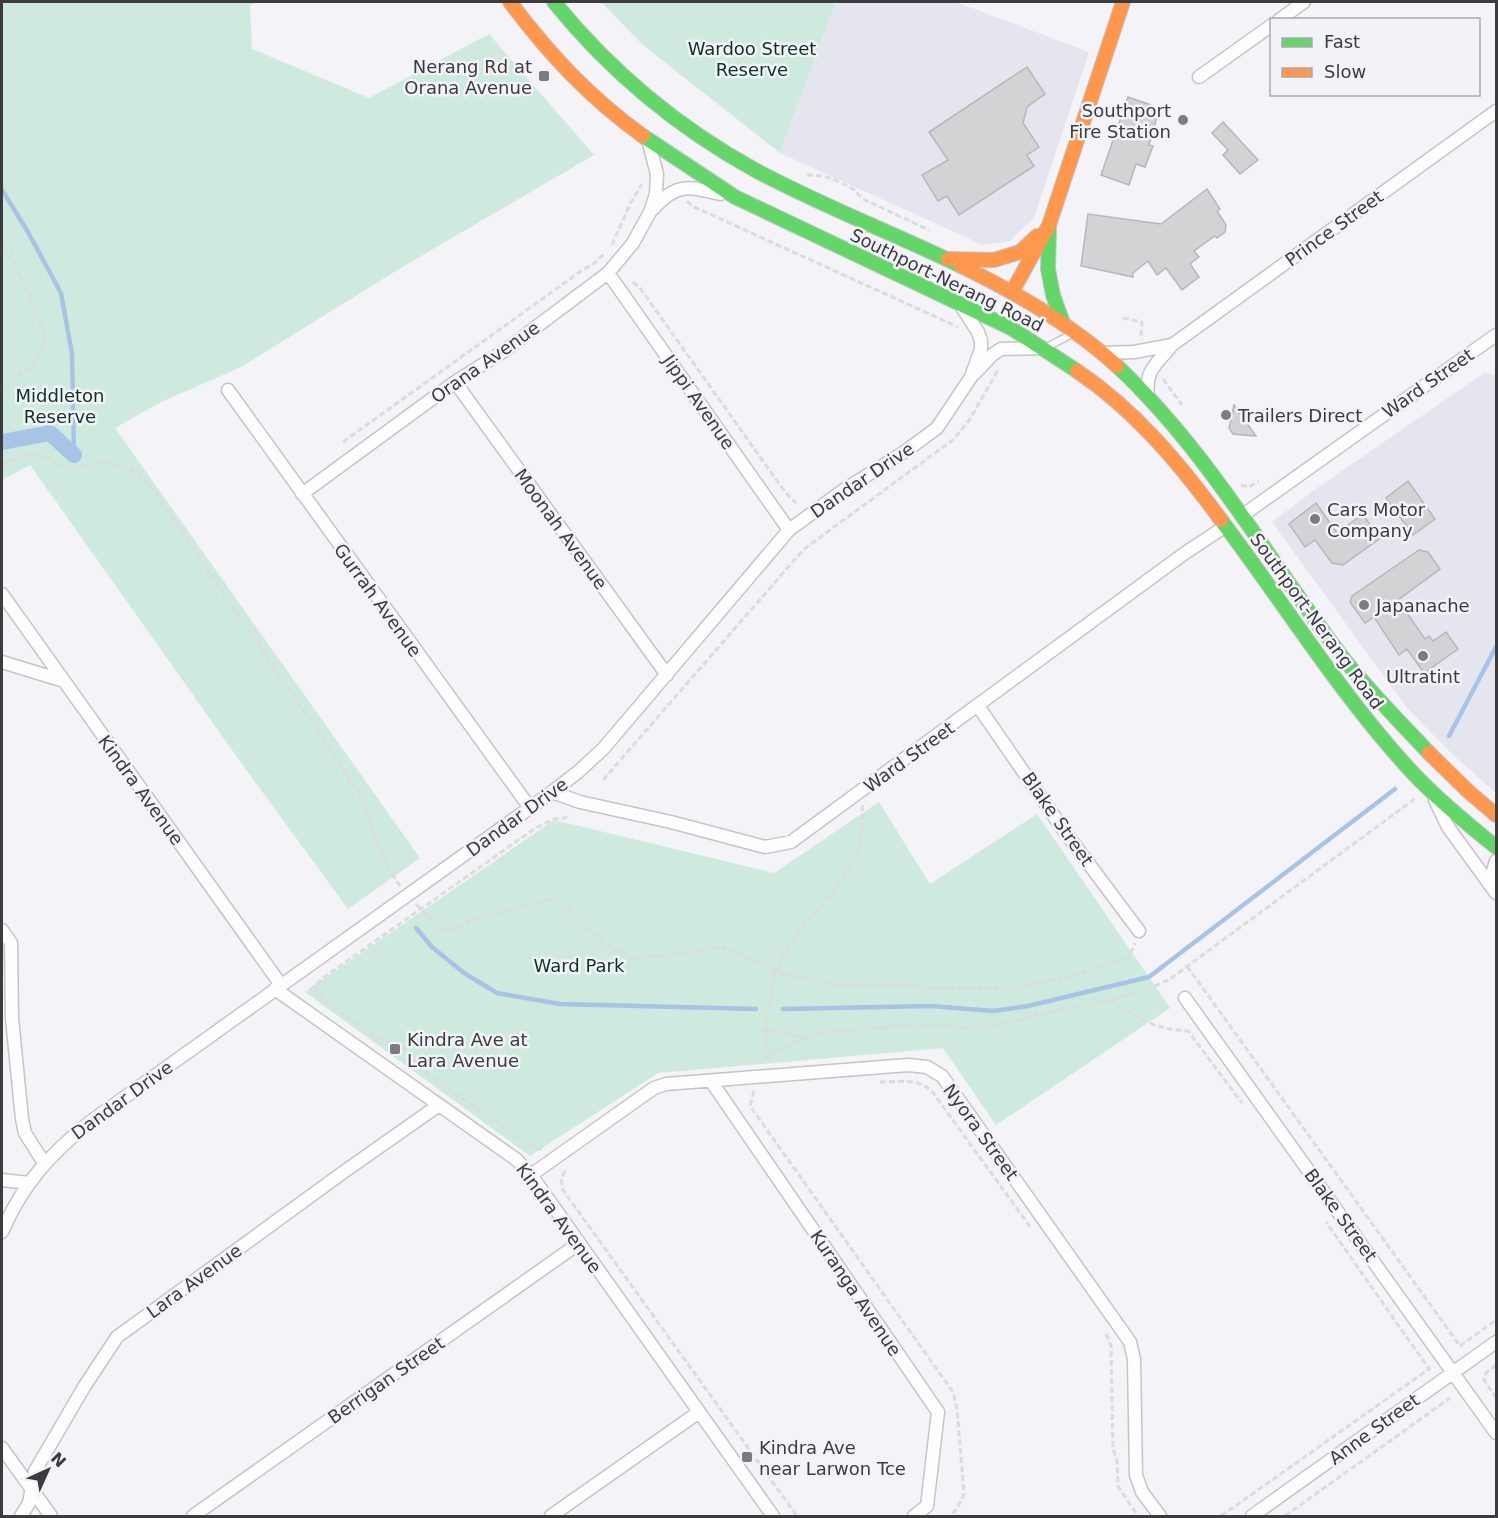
<svg xmlns="http://www.w3.org/2000/svg" width="1498" height="1518" font-family="'DejaVu Sans',sans-serif">
	<style>
		.built { fill: #e5e5ef }
		.green { fill: #ceeadf }
		.lines { fill: none; stroke-linecap: round; stroke-linejoin: round }
		.stream { stroke: #a7c3e5; stroke-width: 4.5 }
		.canal { stroke: #a7c3e5; stroke-width: 16 }
		.building { fill: #d3d3d6; stroke: #b7b7ba; stroke-width: 1.5 }
		.lane-casing { stroke: #c5c5c8; stroke-width: 9 }
		.street-casing { stroke: #c5c5c8; stroke-width: 15 }
		.fast-casing { stroke: #c5c5c8; stroke-width: 16 }
		.slow-casing { stroke: #c5c5c8; stroke-width: 16 }
		.path { stroke: #dcdcdd; stroke-width: 3; stroke-dasharray: 6 3; stroke-linecap: butt }
		.lane { stroke: #fdfdfe; stroke-width: 6 }
		.street { stroke: #fdfdfe; stroke-width: 12 }
		.fast { stroke: #63d668; stroke-width: 14 }
		.slow { stroke: #ff974d; stroke-width: 14 }
		.poi-dot { fill: #7c7c80; stroke: #f2f2f9; stroke-width: 2 }
		.labels { text-anchor: middle; dominant-baseline: central; stroke-width: 5; stroke-linejoin: round; paint-order: stroke }
		.park-label { font-size: 18px; fill: #113124; stroke: #f2f2f9 }
		.poi-label { font-size: 18px; fill: #3c3c3f; stroke: #f2f2f9; text-anchor: start }
		.street-label { font-size: 18px; fill: #3c3c3f; stroke: #f2f2f9 }
	</style>
	<rect width="100%" height="100%" fill="#f3f3f8"/>
	<path class="built" d="M836,2h120l133,50 -55,166 -24,23 -27,4 -203,-92z
		M1484,373l12,2v418l-43,-38 -46,-47 -135,-186 45,-34z"/>
	<path class="green" d="M2,2h252l-4,5 2,42 117,49 120,-64 105,121 -195,114 -158,98 -80,35 -46,26 305,430 -72,51 -101,-138 -217,-306 -28,15z
		M601,2h235l-56,151 -137,-108z
		M879,802l51,82 107,-70 133,194 -174,117 -53,-77 -285,25 -128,83 -225,-164 249,-172 220,53z"/>
	<g class="lines">
		<path class="stream" d="M2,190l26,42 33,61 11,61 2,101
			M1449,736l47,-89
			M416,928l16,19 32,26 33,20 63,11 196,5
			M783,1009l148,-3 62,5 35,-5 121,-29 246,-188"/>
		<path class="canal" d="M2,442l48,-9 24,22"/>
	</g>
	<path class="building" d="M1027,67l18,27 -18,13 -4,16 16,24 -12,8 7,11 -75,49 -12,-19 -9,5 -16,-26 26,-15 -19,-28z
		M1128,97l23,8 -3,8 9,4 -8,28 4,1 -8,21 -9,-3 -7,21 -28,-10z
		M1223,122l35,38 -18,14 -17,-19 5,-5 -16,-17z
		M1207,189l13,20 -3,2 9,14 -1,7 -8,6 -2,-2 -21,15 5,6 -9,7 9,13 -17,13 -16,-22 -9,7 -9,-14 -15,12v4l-52,-11 7,-52 73,10z
		M1234,405l22,31 -23,-2 -4,-6z
		M1408,481l27,38 -22,16 -27,-37z
		M1316,503l21,30 26,-19 16,25 -36,26 -11,-2 -17,-23 -10,7 -16,-23z
		M1419,550l9,2 12,17 -42,31 27,39 4,-3 4,5 13,-9 12,17 -34,24 -17,-24 -8,6 -25,-38 -9,6 -15,-21 2,-6z"/>
	<g class="lines">
		<g class="lane-casing">
			<path id="lane" d="M847,248l19,-22
				M1047,347l25,-13"/>
		</g>
		<g class="street-casing">
			<path id="street" d="M1279,20l25,-18
				M1199,77l73,-52
				M653,209c23,-26 35,-23 67,-15
				M608,273l181,257
				M1102,353l32,-1 38,-7
				M974,374l18,-19 9,-6 42,-1
				M455,382l212,293
				M228,390l302,418
				M1148,395c-3,-26 9,-31 24,-50l324,-234
				M302,494l153,-112 49,-31 104,-78 25,-30 17,-31 6,-18 1,-20 -9,-34
				M1243,515l253,-180
				M2,594l279,391
				M2,662l62,19
				M978,706l87,126 74,99
				M552,792l28,10 91,20 94,25 26,-5 394,-289 41,-27
				M1435,800l13,27 48,66
				M1489,884l7,-23
				M2,930l9,13 1,75 10,101 3,14 19,30
				M275,989l242,171 14,15 242,341
				M1185,998l311,435
				M711,1081l227,331 -11,94 -13,10
				M531,1175l123,-87 12,-4 242,-19 19,2 15,9 188,266 4,17 2,116 6,17 18,24
				M2,1180l27,3
				M2,1232c20,-47 48,-78 88,-110l462,-330 26,-20 25,-23 186,-219 56,-41 58,-36 34,-25 34,-51 10,-28v-8l-3,-9 -15,-23
				M2,1448l49,68
				M21,1516l8,-13 6,-32 49,-84 33,-50 228,-166 94,-66
				M193,1516l385,-272
				M551,1516l148,-104
				M1252,1516l244,-174"/>
		</g>
		<g class="fast-casing">
			<path id="fast" d="M554,2c56,69 123,125 201,168 67,36 138,63 206,96
				M643,136l92,61 276,131 66,43
				M1049,229l-1,40 5,26 10,28
				M1117,366c91,85 151,194 226,292 27,34 57,64 86,95
				M1221,520c63,83 119,174 190,251 26,28 55,52 85,76"/>
		</g>
		<g class="slow-casing">
			<path id="slow" d="M510,2c39,52 80,96 133,134
				M948,259l46,1 26,-8 17,-16
				M961,266c56,27 110,58 156,100
				M1012,292l37,-67 74,-223
				M1077,371c58,39 103,93 144,149
				M1429,753l40,39 27,23"/>
		</g>
		<path class="path" d="M807,175l17,1 9,3 20,10 10,10 66,31
			M687,201l5,5 266,121
			M612,245l18,-41 12,-20
			M2,248l8,5 33,74 1,15 -9,19 -33,29
			M633,282l7,6 145,204 11,11
			M1123,318l19,4 -1,15
			M1163,379l19,26
			M343,442l241,-173 8,-4 12,-11
			M2,465c36,-19 33,-11 68,4l19,-5 12,-1 26,4 12,6 13,15 208,306 27,73 13,19
			M1241,485l8,2 10,-6
			M603,780l201,-231 150,-110 16,-20 28,-49
			M862,805c5,66 -33,85 -67,131 -9,10 -14,25 -20,36l65,14 64,-1 33,3 73,1 83,-18 36,-14 6,-14
			M416,904l21,23 7,4h6l24,-11 78,-22 15,9 13,15 30,25 23,11 48,-4 38,-7 41,15 15,10 -10,58 4,32
			M1187,966l273,380 36,-26
			M315,986l8,14 52,37 24,7 10,8 13,18 113,79h7
			M310,990l13,-12 211,-149 19,-10 12,-1 2,-3
			M1111,1000c28,18 41,29 77,31l54,72
			M765,1030l17,2 20,6
			M769,1054l48,-21 104,-9 56,5 165,-37 28,-13 246,-181
			M880,1082c16,0 38,-4 51,8l100,138
			M754,1091l-4,15 203,286 4,17 7,85 -7,15 -7,7
			M565,1171l-4,8 2,11 234,326
			M1106,1334l5,11 2,104 4,11 1,26 20,30
			M1496,1365l-10,8 -2,7 12,18
			M1221,1516l208,-147 -103,-147
			M1285,1516l165,-118"/>
		<use href="#lane" class="lane"/>
		<use href="#street" class="street"/>
		<use href="#fast" class="fast"/>
		<use href="#slow" class="slow"/>
	</g>
	<g class="poi-dot">
		<rect x="538" y="70" width="12" height="12" rx="3"/>
		<circle cx="1183" cy="120" r="6"/>
		<circle cx="1226" cy="415" r="6"/>
		<circle cx="1315" cy="519" r="6"/>
		<circle cx="1364" cy="605" r="6"/>
		<circle cx="1423" cy="656" r="6"/>
		<rect x="389" y="1043" width="12" height="12" rx="3"/>
		<rect x="741" y="1451" width="12" height="12" rx="3"/>
	</g>
	<g class="labels">
		<g class="park-label">
			<text x="752" y="48">Wardoo Street<tspan x="752" dy="21">Reserve</tspan></text>
			<text x="60" y="395">Middleton<tspan x="60" dy="21">Reserve</tspan></text>
			<text x="579" y="965">Ward Park</text>
		</g>
		<g class="poi-label">
			<text x="532" y="66" text-anchor="end">Nerang Rd at<tspan x="532" dy="21">Orana Avenue</tspan></text>
			<text x="1171" y="110" text-anchor="end">Southport<tspan x="1171" dy="21">Fire Station</tspan></text>
			<text x="1238" y="415">Trailers Direct</text>
			<text x="1327" y="509">Cars Motor<tspan x="1327" dy="21">Company</tspan></text>
			<text x="1376" y="605">Japanache</text>
			<text x="1423" y="676" text-anchor="middle">Ultratint</text>
			<text x="407" y="1039">Kindra Ave at<tspan x="407" dy="21">Lara Avenue</tspan></text>
			<text x="759" y="1447">Kindra Ave<tspan x="759" dy="21">near Larwon Tce</tspan></text>
		</g>
		<g class="street-label">
			<text transform="translate(1334 228) rotate(-36)">Prince Street</text>
			<text transform="translate(947 280) rotate(26)">Southport-Nerang Road</text>
			<text transform="translate(485 362) rotate(-35)">Orana Avenue</text>
			<text transform="translate(1428 383) rotate(-35)">Ward Street</text>
			<text transform="translate(699 402) rotate(55)">Jippi Avenue</text>
			<text transform="translate(862 480) rotate(-34)">Dandar Drive</text>
			<text transform="translate(561 529) rotate(54)">Moonah Avenue</text>
			<text transform="translate(378 600) rotate(54)">Gurrah Avenue</text>
			<text transform="translate(1317 621) rotate(54)">Southport-Nerang Road</text>
			<text transform="translate(909 757) rotate(-36)">Ward Street</text>
			<text transform="translate(141 790) rotate(54)">Kindra Avenue</text>
			<text transform="translate(517 817) rotate(-36)">Dandar Drive</text>
			<text transform="translate(1058 819) rotate(55)">Blake Street</text>
			<text transform="translate(122 1100) rotate(-36)">Dandar Drive</text>
			<text transform="translate(981 1132) rotate(54)">Nyora Street</text>
			<text transform="translate(1341 1215) rotate(54)">Blake Street</text>
			<text transform="translate(559 1218) rotate(54)">Kindra Avenue</text>
			<text transform="translate(194 1281) rotate(-36)">Lara Avenue</text>
			<text transform="translate(856 1293) rotate(56)">Kuranga Avenue</text>
			<text transform="translate(386 1380) rotate(-35)">Berrigan Street</text>
			<text transform="translate(1374 1429) rotate(-36)">Anne Street</text>
		</g>
	</g>
	<rect width="1498" height="1518" fill="none" stroke="#3c3c3f" stroke-width="6"/>
	<rect x="1270" y="18" width="210" height="78" fill="#f2f2f9" stroke="#a9a9af" stroke-width="1.5"/>
	<rect x="1282" y="38" width="30" height="9" fill="#63d668" stroke="#a9a9af" stroke-width="1.5"/>
	<text x="1324" y="48" font-size="18" fill="#3c3c3f">Fast</text>
	<rect x="1282" y="68" width="30" height="9" fill="#ff974d" stroke="#a9a9af" stroke-width="1.5"/>
	<text x="1324" y="78" font-size="18" fill="#3c3c3f">Slow</text>
	<g transform="translate(48 1470) rotate(45)" stroke="#f2f2f9" stroke-width="4.5" paint-order="stroke">
	<path d="M0-4.5L10 22L0 15L-10 22Z" fill="#3c3c3f"/>
	<text y="-9" font-size="16" font-weight="bold" text-anchor="middle" fill="#3c3c3f">N</text>
	</g>
</svg>
